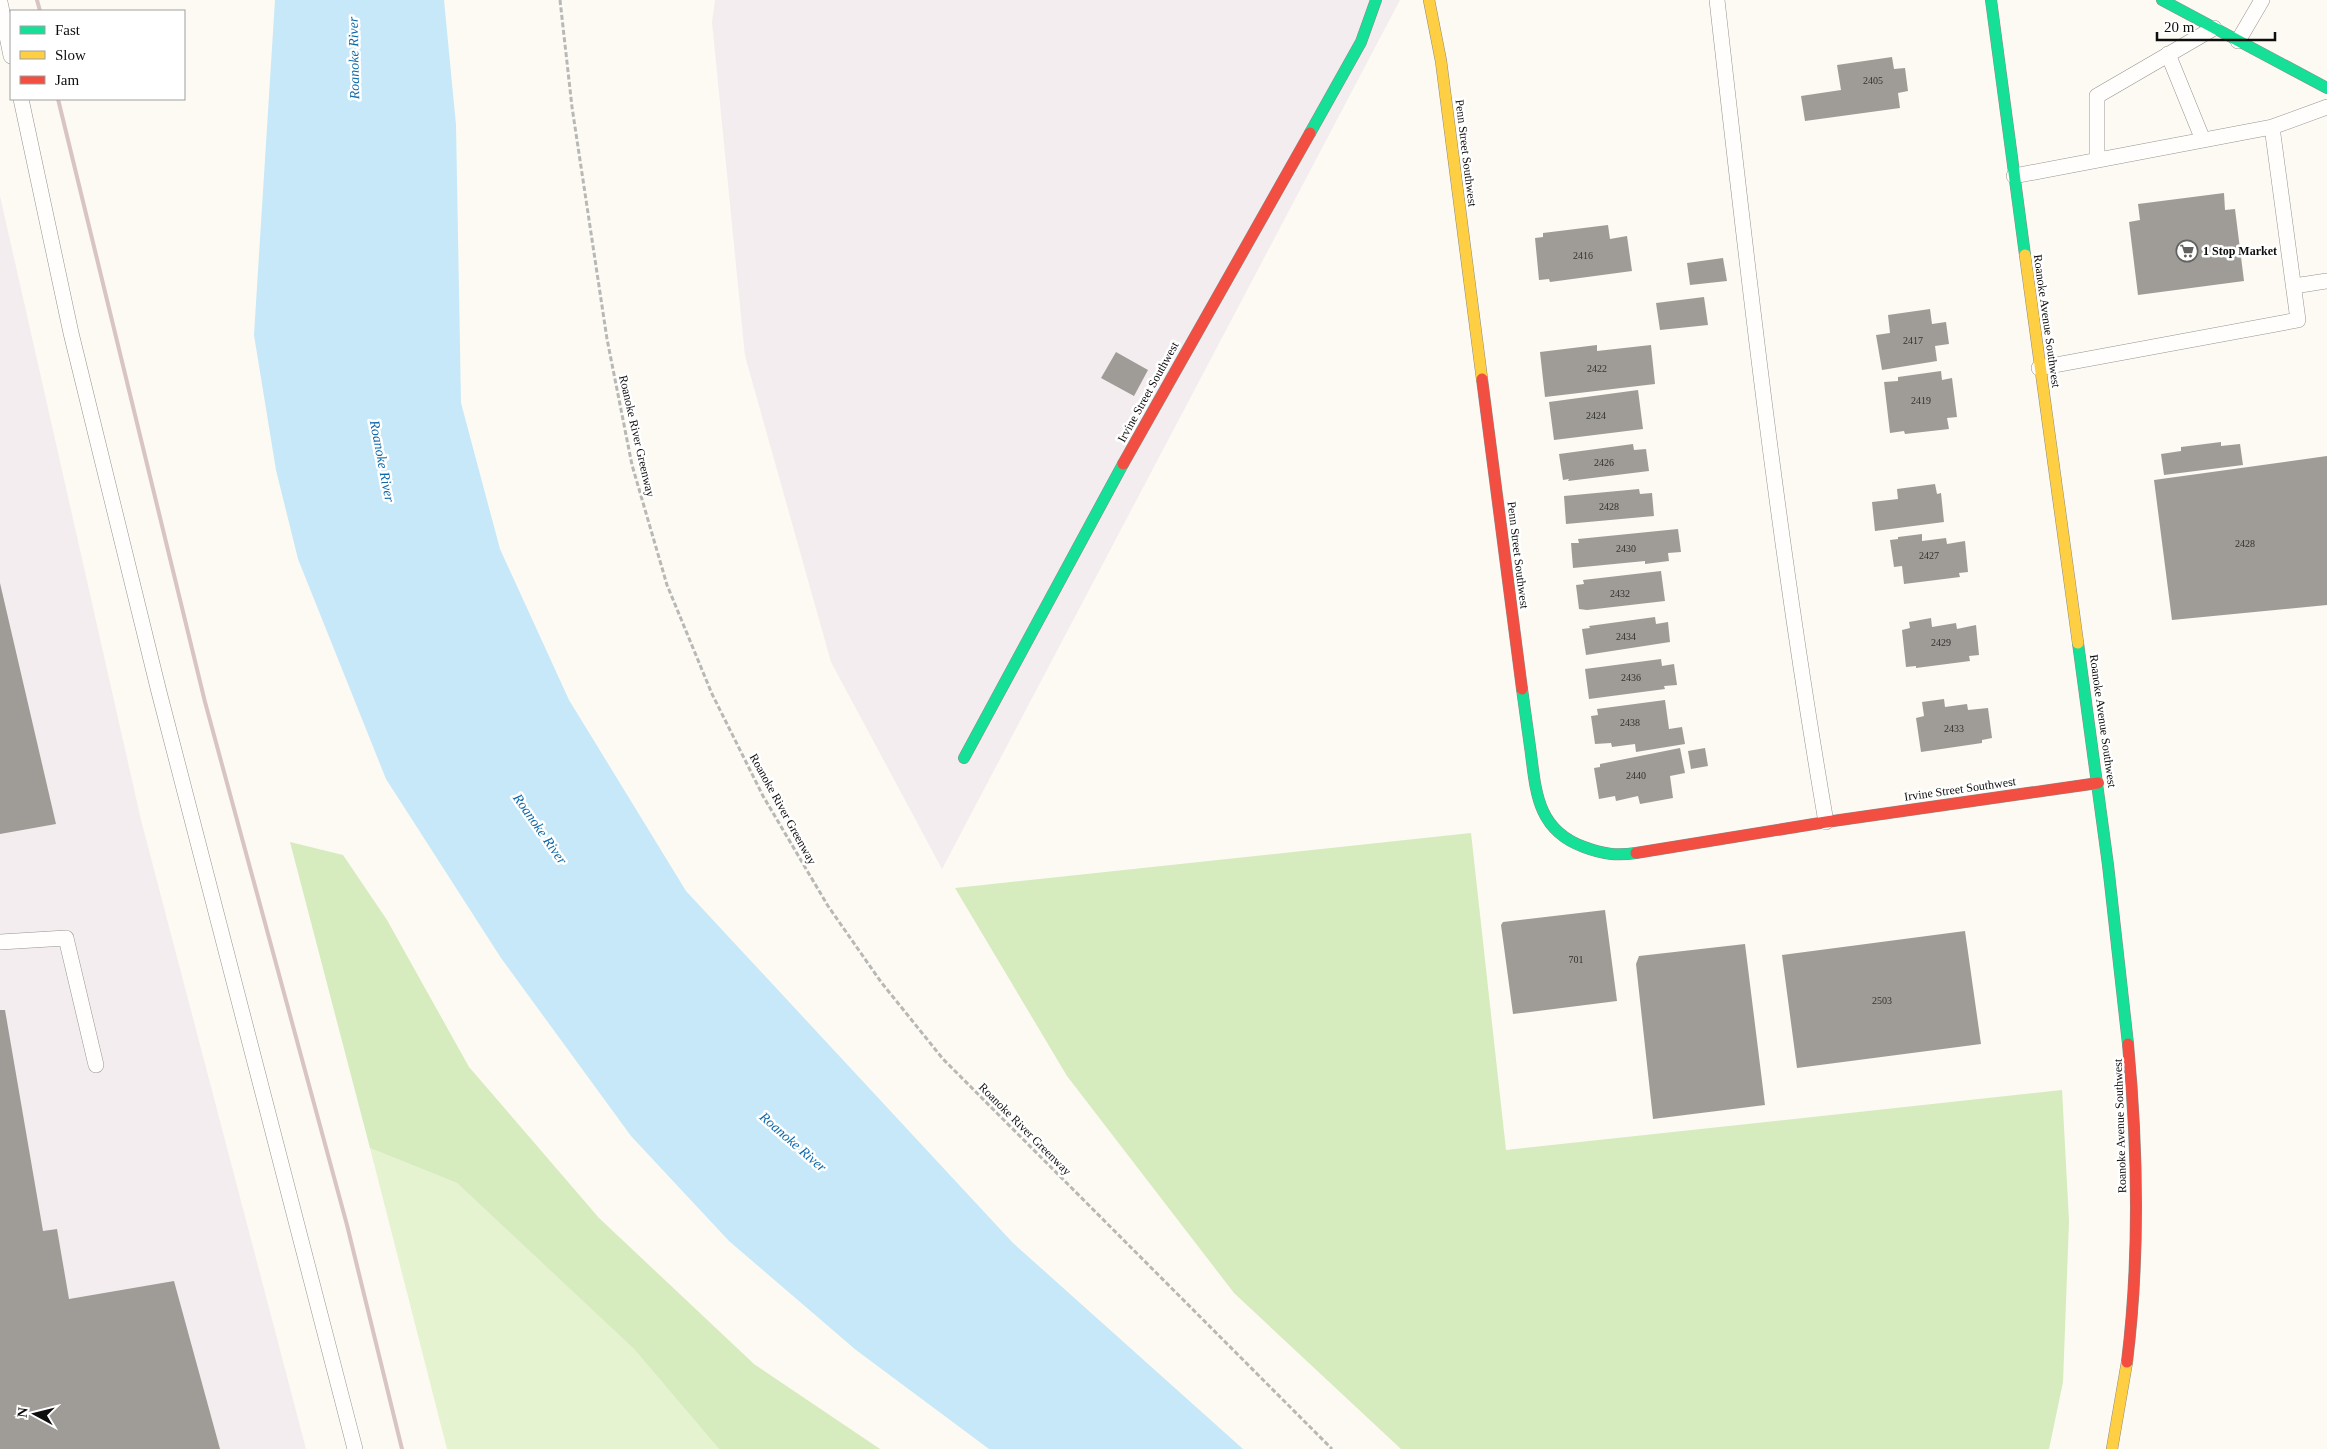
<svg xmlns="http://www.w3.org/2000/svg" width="2327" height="1449" font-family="'Times New Roman',serif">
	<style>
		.industrial { fill: #f3edef }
		.green { fill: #e5f3d0 }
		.forest { fill: #d6ebbe }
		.water { fill: #c6e8f8 }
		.building { fill: #9f9c98 }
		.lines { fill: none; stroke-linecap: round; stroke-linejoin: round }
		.lane-casing { stroke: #959491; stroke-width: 16 }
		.fast-casing { stroke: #8c8b87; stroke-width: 12 }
		.slow-casing { stroke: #8c8b87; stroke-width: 12 }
		.jam-casing { stroke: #8c8b87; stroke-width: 12 }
		.path { stroke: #b8b8b6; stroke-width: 3; stroke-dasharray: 5 2.5; stroke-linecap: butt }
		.lane { stroke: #fffefd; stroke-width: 15 }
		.fast { stroke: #16e098; stroke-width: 11 }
		.slow { stroke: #ffcf43; stroke-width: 11 }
		.jam { stroke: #f24e42; stroke-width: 11 }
		.rail { stroke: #d9c4c4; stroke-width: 4 }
		.labels { text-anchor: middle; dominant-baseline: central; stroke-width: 5; stroke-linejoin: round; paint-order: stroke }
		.number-label { font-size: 10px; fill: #323230 }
		.street-label { font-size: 12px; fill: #0e0e0e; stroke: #fff }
		.poi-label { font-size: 12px; font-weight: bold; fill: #0e0e0e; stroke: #fff; text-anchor: start }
		.water-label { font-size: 14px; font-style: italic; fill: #0d68aa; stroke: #fff }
	</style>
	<rect width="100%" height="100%" fill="#fcfaf2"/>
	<path class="industrial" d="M715,0h685l-458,869 -111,-207 -86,-306 -33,-334z
		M0,196l141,624 165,629h-306z"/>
	<path class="green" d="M370,1148l87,35 177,166 85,100h-272z"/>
	<path class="forest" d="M1471,833l35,317 556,-60 7,131 -6,161 -14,67h-648l-167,-156 -167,-217 -112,-188z
		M290,842l53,13 44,65 82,147 130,151 155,146 126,85h-161l-85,-100 -177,-166 -87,-35z"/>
	<path class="water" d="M275,0h169l12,125 5,278 39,146 69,151 117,191 327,352 230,206h-254l-133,-99 -127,-109 -98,-105 -130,-178 -115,-179 -88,-220 -22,-89 -22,-135z"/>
	<path class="building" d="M1892,57l2,12 11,-1 3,23 -10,2 2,15 -95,13 -4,-25 40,-6 -4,-25z
		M2224,193l1,17 10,-1 9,72 -106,14 -9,-73 11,-2 -2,-16z
		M1608,225l2,14 17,-3 5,35 -82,11 -1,-3 -10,1 -4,-42 8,-1v-4z
		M1723,258l4,23 -37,4 -3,-22z
		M1704,297l4,28 -48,5 -4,-27z
		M1930,309l2,15 14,-2 3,22 -14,2 2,15 -55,9 -6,-35 14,-2 -2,-18z
		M1597,345v6l54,-6 4,39 -110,13 -5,-45z
		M1116,352l32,18 -14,26 -33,-18z
		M1941,371l1,9 10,-2 5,39 -10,1 2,11 -44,5 -1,-3 -14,2 -6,-51 14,-1v-4z
		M1638,390l5,39 -89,11 -5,-38z
		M2221,442v4l19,-2 3,21 -79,10 -3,-21 20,-3v-4z
		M1633,444l1,6 12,-1 3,22 -81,10 1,-2 -6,1 -4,-26z
		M2327,456v149l-155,15 -18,-140z
		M1935,484l2,10 4,-1 3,29 -69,9 -3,-29 26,-3 -1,-10z
		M1639,489l1,5 12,-1 2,23 -88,8 -2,-28z
		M1678,529l3,23 -13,1 1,8 -24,3v-3l-72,7 -2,-25h8l-1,-4z
		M1922,534v7l24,-3 1,6 18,-3 3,31 -9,1 1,4 -56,7 -2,-18 -8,1 -4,-27 8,-1v-2z
		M1661,571l4,30 -78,9 -8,-1 -3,-24 8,-1 -1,-4z
		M0,583l56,241 -56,10z
		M1655,617l1,7 12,-2 2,20 -84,13 -4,-26 8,-1 -1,-2z
		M1931,618l1,9 24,-4 1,6 19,-4 3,30 -10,1 1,5 -54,7v-2l-10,1 -4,-37 8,-2 -1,-6z
		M1661,659l1,7 12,-2 3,21 -13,1 1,3 -76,10 -4,-30z
		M1944,699l1,8 22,-3 1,6 20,-2 4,30 -10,2v3l-61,9 -5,-34 8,-2 -2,-14z
		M1665,700l4,29 13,-2 3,17 -49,8 -1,-8 -23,3 -1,-4 -16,1 -4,-28 7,-1 -1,-6z
		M1680,748l5,25 -15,3 3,22 -33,6 -2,-8 -22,5 -1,-5 -16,3 -5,-31 6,-1v-3z
		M1705,748l3,18 -17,3 -3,-18z
		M1605,910l12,91 -104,13 -12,-89 2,-3z
		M1965,931l16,113 -184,24 -15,-113z
		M1745,944l20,161 -112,14 -17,-155 3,-8z
		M0,1010h5l38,221 14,-2 12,70 105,-18 46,168h-220z"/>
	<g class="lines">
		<g class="lane-casing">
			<path id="lane" d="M1717,0c31,275 62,549 109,822
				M0,2l11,54
				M2238,41l24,-41
				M2168,54l35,86
				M21,99l50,234 88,359 196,757
				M2097,160v-64l117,-68
				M2014,176l258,-49 55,-20
				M2294,286l33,-5
				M2039,368l259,-48 -26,-193
				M0,942l66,-4 30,127"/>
		</g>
		<g class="fast-casing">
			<path id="fast" d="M1991,0l34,255
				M2162,0l165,88
				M1310,133l51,-91 15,-42
				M2078,643l30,222 20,179
				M1522,689c3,22 6,43 9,65 5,41 8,77 53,93 19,7 32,9 52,6
				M964,758l159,-294"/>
		</g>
		<g class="slow-casing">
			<path id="slow" d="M1429,0l12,61 41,318
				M2025,255l53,388
				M2112,1449l15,-87"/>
		</g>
		<g class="jam-casing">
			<path id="jam" d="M1482,379l40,310
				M1123,464l187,-331
				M1636,853l190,-31 272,-39
				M2127,1362c13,-106 11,-212 1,-318"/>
		</g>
		<path class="path" d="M560,0l12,107 35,232 25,126 35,120 45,109 51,102 65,110 53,76 62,77 389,390"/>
		<use href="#lane" class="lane"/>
		<use href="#fast" class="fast"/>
		<use href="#slow" class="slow"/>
		<use href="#jam" class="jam"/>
		<path class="rail" d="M37,0l3,11
			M58,99l147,603 142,523 55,224"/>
	</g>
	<defs>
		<g id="supermarket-ring" transform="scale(1.125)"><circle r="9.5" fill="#fff" stroke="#61615e" stroke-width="1.5"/><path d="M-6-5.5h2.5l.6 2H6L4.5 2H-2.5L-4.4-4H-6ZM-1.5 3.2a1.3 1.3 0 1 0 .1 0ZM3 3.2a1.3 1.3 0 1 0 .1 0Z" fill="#61615e"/></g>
	</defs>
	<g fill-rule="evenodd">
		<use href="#supermarket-ring" x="2187" y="251"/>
	</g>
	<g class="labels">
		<g class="number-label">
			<text x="1873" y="80">2405</text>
			<text x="1583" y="255">2416</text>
			<text x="1913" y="340">2417</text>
			<text x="1597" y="368">2422</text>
			<text x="1921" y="400">2419</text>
			<text x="1596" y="415">2424</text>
			<text x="1604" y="462">2426</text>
			<text x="1609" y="506">2428</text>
			<text x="2245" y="543">2428</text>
			<text x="1626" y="548">2430</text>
			<text x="1929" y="555">2427</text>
			<text x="1620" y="593">2432</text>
			<text x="1626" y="636">2434</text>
			<text x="1941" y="642">2429</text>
			<text x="1631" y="677">2436</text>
			<text x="1630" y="722">2438</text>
			<text x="1954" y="728">2433</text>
			<text x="1636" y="775">2440</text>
			<text x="1576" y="959">701</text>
			<text x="1882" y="1000">2503</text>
		</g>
		<g class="street-label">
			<text transform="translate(1466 153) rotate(83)">Penn Street Southwest</text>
			<text transform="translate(2047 321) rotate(82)">Roanoke Avenue Southwest</text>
			<text transform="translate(1148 392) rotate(-61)">Irvine Street Southwest</text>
			<text transform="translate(637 436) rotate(77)">Roanoke River Greenway</text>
			<text transform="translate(1518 555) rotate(83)">Penn Street Southwest</text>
			<text transform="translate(2103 721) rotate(82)">Roanoke Avenue Southwest</text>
			<text transform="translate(1960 789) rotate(-8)">Irvine Street Southwest</text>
			<text transform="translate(783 809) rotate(61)">Roanoke River Greenway</text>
			<text transform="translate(2120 1126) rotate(-92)">Roanoke Avenue Southwest</text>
			<text transform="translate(1025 1129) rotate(45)">Roanoke River Greenway</text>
		</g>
		<g class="poi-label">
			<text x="2203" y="251">1 Stop Market</text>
		</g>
		<g class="water-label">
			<text transform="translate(354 58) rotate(-91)">Roanoke River</text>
			<text transform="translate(382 461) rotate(79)">Roanoke River</text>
			<text transform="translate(540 829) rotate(55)">Roanoke River</text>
			<text transform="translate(793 1142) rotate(41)">Roanoke River</text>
		</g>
	</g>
	<rect x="10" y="10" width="175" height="90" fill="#ffffff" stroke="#9f9f9f"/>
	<rect x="20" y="26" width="25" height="8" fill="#16e098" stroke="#9f9f9f"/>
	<text x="55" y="35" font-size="15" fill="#0e0e0e">Fast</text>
	<rect x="20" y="51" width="25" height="8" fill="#ffcf43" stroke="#9f9f9f"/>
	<text x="55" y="60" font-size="15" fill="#0e0e0e">Slow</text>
	<rect x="20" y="76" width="25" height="8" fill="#f24e42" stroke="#9f9f9f"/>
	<text x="55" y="85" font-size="15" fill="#0e0e0e">Jam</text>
	<g transform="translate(35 1414) rotate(277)" stroke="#ffffff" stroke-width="4" paint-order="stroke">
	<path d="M0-4L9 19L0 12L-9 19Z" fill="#0e0e0e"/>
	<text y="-8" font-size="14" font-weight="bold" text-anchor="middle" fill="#0e0e0e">N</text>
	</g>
	<path d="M2157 32v8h118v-8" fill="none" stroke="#0e0e0e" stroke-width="2.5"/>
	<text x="2164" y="32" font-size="15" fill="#0e0e0e" stroke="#ffffff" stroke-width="4" paint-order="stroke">20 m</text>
</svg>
